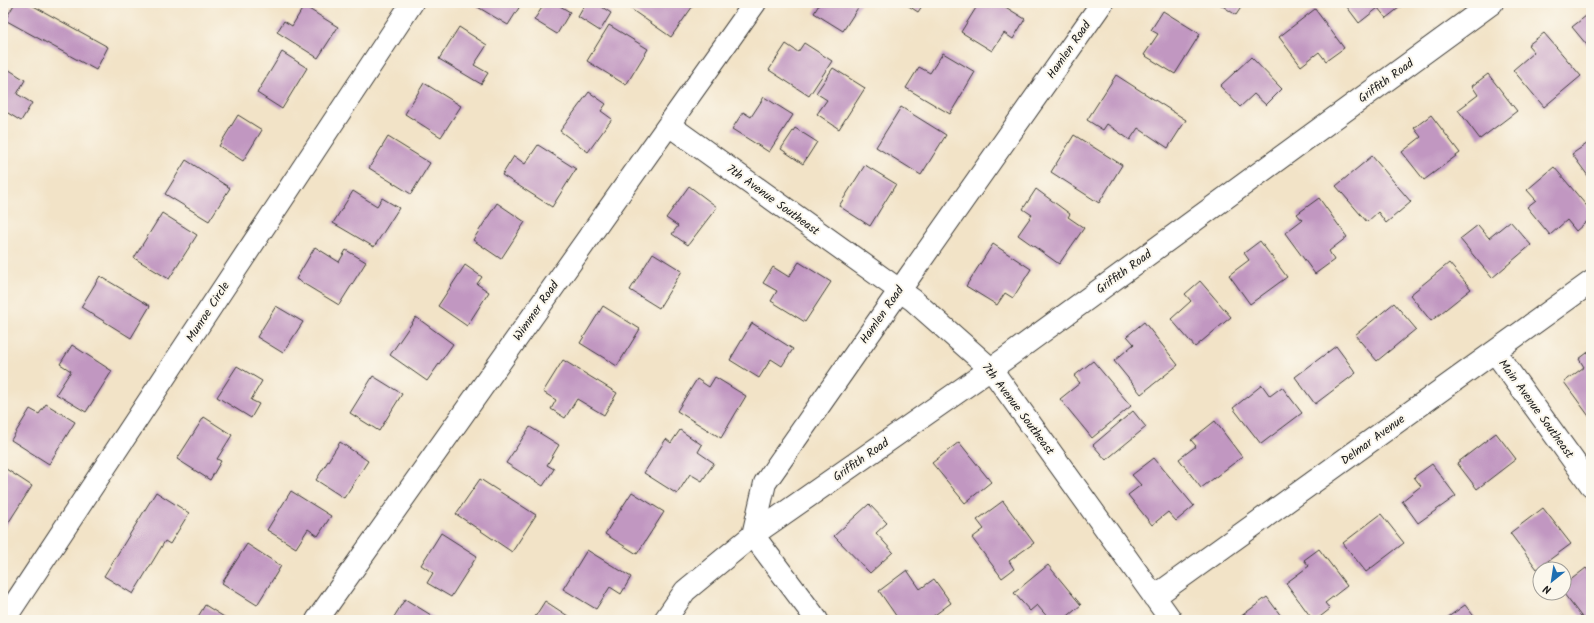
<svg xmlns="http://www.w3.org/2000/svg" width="1594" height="623" font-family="Kalam,sans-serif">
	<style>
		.building { fill: #c197c1 }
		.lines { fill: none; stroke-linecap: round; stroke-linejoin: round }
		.minor-casing { stroke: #3c3a36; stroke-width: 24 }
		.minor { stroke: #fff; stroke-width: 22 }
		.labels { text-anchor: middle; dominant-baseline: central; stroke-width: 4; stroke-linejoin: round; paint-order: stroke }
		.street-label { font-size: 12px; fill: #1c1c1c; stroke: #fbf7ec }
	</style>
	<rect width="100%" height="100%" fill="#fbf7ec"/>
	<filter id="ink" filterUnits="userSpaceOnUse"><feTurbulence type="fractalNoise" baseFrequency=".025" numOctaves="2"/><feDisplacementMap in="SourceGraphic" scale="8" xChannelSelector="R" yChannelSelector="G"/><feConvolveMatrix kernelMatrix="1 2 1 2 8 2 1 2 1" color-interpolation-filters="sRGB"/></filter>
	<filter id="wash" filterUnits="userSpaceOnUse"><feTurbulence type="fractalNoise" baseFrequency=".012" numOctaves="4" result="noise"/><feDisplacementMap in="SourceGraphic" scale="16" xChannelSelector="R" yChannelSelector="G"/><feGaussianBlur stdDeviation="0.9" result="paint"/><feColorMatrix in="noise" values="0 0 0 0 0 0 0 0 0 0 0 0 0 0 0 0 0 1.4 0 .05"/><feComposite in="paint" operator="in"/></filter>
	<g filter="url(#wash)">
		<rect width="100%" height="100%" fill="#f2e3c7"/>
		<g id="blocks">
			<path class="building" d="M15,3h13l80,44 -12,23 -91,-50z
				M478,3h44l-14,22 -32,-19z
				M545,3h10l15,9 -13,22 -23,-14z
				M586,3h10l15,10 -11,18 -22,-14z
				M622,3h73l-24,34z
				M820,3h41l-18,28 -29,-18z
				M904,3h20l-6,9z
				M979,3h20l26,16 -12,20 -9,-6 -12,18 -31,-19z
				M1218,3h26l-8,12z
				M1344,3h59l1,1 -18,14 -8,-10 -19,15z
				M1587,3h4v8l-6,-7z
				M304,6l34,21 -20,31 -41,-26 7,-11 8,5z
				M1315,9l29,39 -18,13 -7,-9 -18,14 -22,-29z
				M1163,11l37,23 -25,40 -31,-19 14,-21 -7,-4z
				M1591,12v38l-19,-23z
				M609,25l39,24 -22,36 -39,-24z
				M459,27l28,18 -13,20 14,8 -7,11 -42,-25z
				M1544,33l37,43 -37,31 -31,-37 21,-18 -6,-7z
				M804,43l28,18 -23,35 -40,-26 17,-26 12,8z
				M282,52l25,16 -25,41 -25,-16z
				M943,53l32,19 -25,42 -44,-26 13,-21 11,6z
				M1251,57l31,32 -16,16 -12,-11 -14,13 -20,-21z
				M3,66l22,14 -8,14 15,9 -11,18 -18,-11z
				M833,68l32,20 -26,41 -22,-15 10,-14 -11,-7z
				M1488,74l29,37 -37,28 -22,-29 20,-15 -6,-9z
				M1116,75l70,45 -18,28 -30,-20 -8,12 -23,-16 -4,6 -16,-10z
				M424,83l37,23 -20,31 -36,-23z
				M589,92l17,12 -5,7 11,8 -24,33 -28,-21z
				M764,97l29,18 -24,37 -37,-23 11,-17 8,5z
				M901,107l45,28 -25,40 -45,-28z
				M238,115l24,15 -19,31 -24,-15z
				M1431,115l29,38 -36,27 -22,-28 19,-15 -7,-9z
				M795,128l22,14 -14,22 -22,-15z
				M1074,135l48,30 -23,38 -48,-31z
				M388,137l42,26 -19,31 -42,-26z
				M1591,141v39l-19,-26z
				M538,145l38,24 -24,38 -50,-32 12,-19 11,8z
				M1372,156l39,46 -25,21 -8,-11 -11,10 -31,-36z
				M186,160l44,28 -21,33 -44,-27z
				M865,165l31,19 -26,42 -31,-20z
				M1554,167l37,44v7l-15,13 -9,-11 -17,15 -23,-28 9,-7 -9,-10z
				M689,186l28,21 -29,38 -16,-11 6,-8 -12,-8z
				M1036,189l34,25 -2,3 16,11 -25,36 -41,-29 14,-20 -9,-6z
				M353,191l24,15 5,-8 17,10 -25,39 -41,-24z
				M1319,198l28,39 -18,14 5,9 -19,14 -30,-41 17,-13 -5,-6z
				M497,203l28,19 -24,37 -28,-19z
				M162,213l35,22 -28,44 -35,-21z
				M1510,221l21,24 -39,33 -32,-39 18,-14 11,13z
				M1260,241l27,36 -37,27 -21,-29 20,-15 -5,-7z
				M993,244l38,25 -18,29 -8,-5 -8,12 -31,-19z
				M315,247l24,15 7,-12 20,12 -27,43 -43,-26z
				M653,253l29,18 -23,37 -29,-18z
				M799,262l32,20 -26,40 -34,-21 6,-10 -14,-8 10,-16 16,10z
				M1449,263l22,26 -40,32 -21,-26z
				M465,265l17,12 -5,7 12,8 -22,34 -29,-20z
				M100,276l50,30 -19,32 -50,-31z
				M1200,281l31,36 -36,30 -24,-28 20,-18 -6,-7z
				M1394,303l22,26 -39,32 -22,-26z
				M276,306l27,16 -20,31 -26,-16z
				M603,306l37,23 -23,37 -37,-23z
				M416,317l37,27 -26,37 -37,-26z
				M1144,322l34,43 -37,29 -27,-33 20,-17 -7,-8z
				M752,323l41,26 -11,17 -11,-7 -12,19 -29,-18z
				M72,345l40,26 -26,41 -30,-18 15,-23 -11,-7z
				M1336,346l20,27 -41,31 -20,-27z
				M1591,350v69l-27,-37 20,-15 -5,-8z
				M563,360l54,33 -13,22 -27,-16 -12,19 -14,-9 5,-9 -13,-8z
				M1093,361l38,45 -39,32 -32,-39 20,-16 -6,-7z
				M237,366l25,15 -11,19 8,4 -8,14 -34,-21z
				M373,376l29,18 -23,37 -29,-18z
				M715,377l31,19 -25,42 -44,-27 20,-32 12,8z
				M1262,385l8,11 12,-9 20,26 -41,31 -28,-36z
				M46,404l29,18 -26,42 -38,-24 19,-31 9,5z
				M1133,411l13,16 -40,33 -13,-15z
				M204,417l28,18 -15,24 4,2 -11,19 -33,-21z
				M1215,421l27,36 -41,31 -22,-29 17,-13 -5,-6z
				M530,427l29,18 -12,20 7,4 -11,17 -37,-23z
				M680,430l22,15 -4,7 16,11 -12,18 -12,-7 -13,20 -33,-21 22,-34 5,4z
				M1496,433l20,26 -39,30 -20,-26z
				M340,442l28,19 -24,37 -28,-18z
				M959,442l32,40 -26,21 -33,-40z
				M1154,458l40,48 -18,15 -8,-9 -16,13 -24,-30 13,-10 -9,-10z
				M1432,464l24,32 -38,27 -16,-22 19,-15 -7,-9z
				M3,467l29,19 -27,42 -2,-1z
				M480,479l56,36 -24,37 -56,-38z
				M291,491l40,25 -13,20 -10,-7 -12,19 -29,-18z
				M156,492l33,21 -19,31 -5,-3 -32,53 -29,-18z
				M632,492l32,20 -27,42 -32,-20z
				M1003,501l31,42 -25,18 5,8 -12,9 -30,-40 12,-9 -7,-9z
				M869,504l18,19 -11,10 17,19 -23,21 -36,-37z
				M1543,508l28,36 -34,25 -27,-36z
				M1381,514l23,29 -38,29 -23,-29z
				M441,533l36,23 -26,41 -24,-14 6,-10 -12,-8z
				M247,544l34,22 -24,39 -35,-22z
				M1319,549l28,37 -22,17 5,6 -14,11h-3l-27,-37 23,-17 -5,-6z
				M587,550l44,27 -10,17 -11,-7 -14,22 -33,-20z
				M1048,565l33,40 -18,15h-13l-13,-15 -7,6 -16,-18z
				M1586,568l5,6v46h-7l-20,-26v-9z
				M907,570l13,19 14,-10 17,24 -23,17h-29l-20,-29z
				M1267,597l17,23h-48z
				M405,599l34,21h-47z
				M545,601l29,19h-41z
				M205,605l24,15h-33z
				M1465,605l12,15h-33z"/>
		</g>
	</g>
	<g filter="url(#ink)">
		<use href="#blocks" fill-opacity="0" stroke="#3c3a36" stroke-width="1"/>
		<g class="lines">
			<g class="minor-casing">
				<path id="minor" d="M669,125l244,175 78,69 180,251
					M1495,352l96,133
					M1154,597l437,-315
					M4,620l408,-617
					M317,620l438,-617
					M665,620l20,-29 68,-56 12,-52 144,-206 193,-274
					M817,620l-64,-85 252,-176 487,-356"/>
			</g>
			<use href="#minor" class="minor"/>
		</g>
	</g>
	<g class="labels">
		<g class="street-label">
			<text transform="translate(1069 50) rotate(-55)">Hamlen Road</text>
			<text transform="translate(1386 81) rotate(-36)">Griffith Road</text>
			<text transform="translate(773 200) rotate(36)">7th Avenue Southeast</text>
			<text transform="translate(1124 272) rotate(-36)">Griffith Road</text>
			<text transform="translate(536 311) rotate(-55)">Wimmer Road</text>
			<text transform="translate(208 312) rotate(-57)">Munroe Circle</text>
			<text transform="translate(882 315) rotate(-55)">Hamlen Road</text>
			<text transform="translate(1018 409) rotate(53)">7th Avenue Southeast</text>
			<text transform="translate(1536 409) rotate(54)">Main Avenue Southeast</text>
			<text transform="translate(1373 440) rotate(-36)">Delmar Avenue</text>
			<text transform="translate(861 460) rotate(-35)">Griffith Road</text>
		</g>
	</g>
	<rect width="1594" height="623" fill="none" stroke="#fbf7ec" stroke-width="16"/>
	<g transform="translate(1552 581) rotate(210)"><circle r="19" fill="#fbf7ec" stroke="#a29f99"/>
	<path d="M0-3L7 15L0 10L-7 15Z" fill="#1f6fb2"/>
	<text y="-6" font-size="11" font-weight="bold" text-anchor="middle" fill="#1c1c1c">N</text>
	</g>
</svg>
